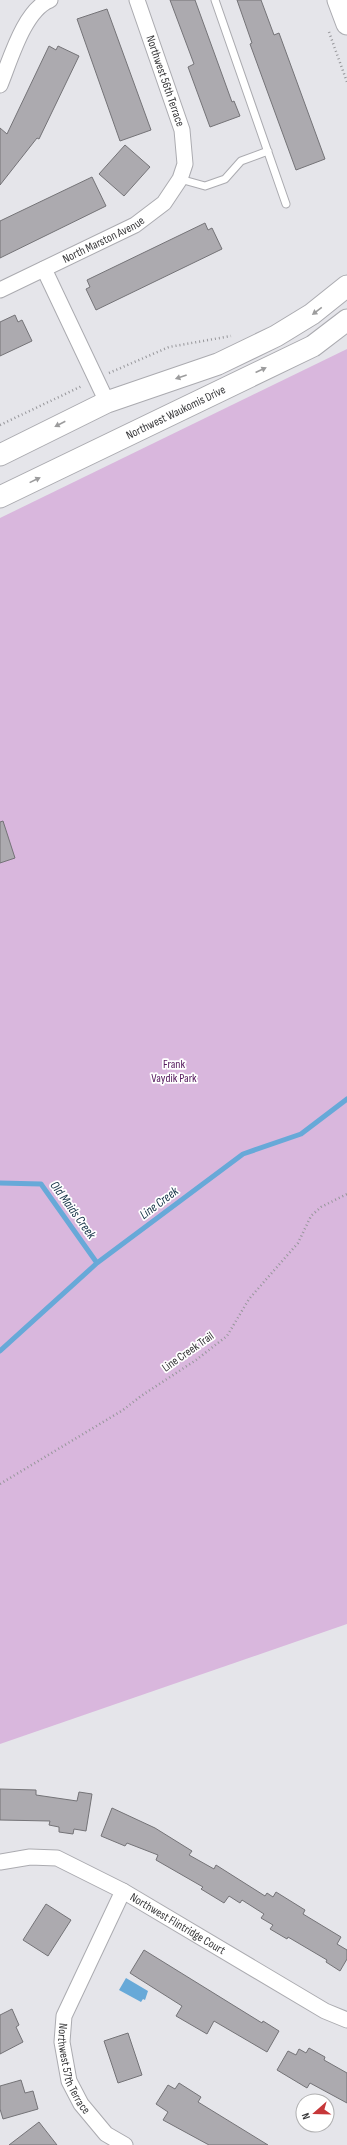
<svg xmlns="http://www.w3.org/2000/svg" width="347" height="2145" font-family="'Sofia Sans Condensed',sans-serif">
	<style>
		.green { fill: #d9b7dd }
		.water { fill: #67a9d8 }
		.lines { fill: none; stroke-linecap: round; stroke-linejoin: round }
		.stream { stroke: #67a9d8; stroke-width: 5 }
		.building { fill: #acaaaf; stroke: #747377 }
		.service-casing { stroke: #ababb0; stroke-width: 9 }
		.minor-casing { stroke: #ababb0; stroke-width: 17 }
		.secondary-casing { stroke: #ababb0; stroke-width: 23 }
		.path { stroke: #96969a; stroke-width: 2.5; stroke-dasharray: 1 3; stroke-linecap: butt }
		.service { stroke: #fff; stroke-width: 7 }
		.minor { stroke: #fff; stroke-width: 15 }
		.secondary { stroke: #fff; stroke-width: 21 }
		.oneway { fill: #9c9c9d }
		.labels { text-anchor: middle; dominant-baseline: central; stroke-width: 3.5; stroke-linejoin: round; paint-order: stroke }
		.street-label { font-size: 12px; fill: #39393b; stroke: #fff }
		.park-label { font-size: 12px; fill: #54185c; stroke: #fff }
		.water-label { font-size: 13px; font-style: italic; fill: #153347; stroke: #fff }
	</style>
	<rect width="100%" height="100%" fill="#e5e5ea"/>
	<path class="green" d="M347,349v1275l-347,120v-1226z"/>
	<path class="water" d="M126,1978l22,13 -3,9 -2,-1 -2,3 -22,-12z"/>
	<g class="lines">
		<path class="stream" d="M0,1183l41,1 56,79
			M0,1351l97,-88 146,-109 58,-20 46,-35"/>
	</g>
	<path class="building" d="M170,0h25l37,102 2,-1 6,15 -30,11 -22,-60 6,-3z
		M237,0h24l13,35 5,-2 46,126 -29,11 -46,-126 2,-1z
		M107,9l44,121 -31,11 -43,-122z
		M49,46l7,4 2,-4 21,10 -40,83 -2,-1 -37,47v-57l7,6z
		M125,145l25,22 -26,29 -25,-22z
		M92,177l14,29 -106,52v-37z
		M205,223l3,7 4,-2 10,21 -126,61 -10,-21 4,-2 -3,-7z
		M15,315l3,7 4,-2 10,21 -32,15v-34z
		M3,821l12,37 -15,5v-41z
		M0,1789l36,1v5l41,6 2,-9 13,2 -6,37 -12,-2 -1,5 -14,-2v-5l-10,-2 1,-4 -50,-1z
		M112,1808l43,20 37,23 -3,4 25,14 2,-4 49,31 2,-3 6,4 3,-5 29,18 -2,4 38,23 -4,7 10,6v9l-7,12 -14,-9 1,-2 -39,-23 -1,2 -17,-10 3,-4 -12,-7 3,-4 -22,-14 -2,3 -11,-7 -5,7 -23,-14 2,-2 -47,-27 2,-5 -31,-12 -2,3 -24,-10z
		M46,1904l25,16 -23,36 -25,-16z
		M144,1950l118,73 1,-2 16,10 -12,21 -53,-31 -7,13 -31,-18 6,-10 -52,-33z
		M12,2009l7,16 -3,2 7,15 -23,12v-39z
		M128,2033l14,42 -24,8 -14,-42z
		M309,2048l16,9 -1,3 23,13v30l-37,-20 -3,5 -30,-18 11,-19 8,4 3,-6 7,4z
		M21,2080l4,13 8,-2 5,18 -35,10 -3,-10v-23z
		M179,2083l22,14 -3,5 70,43h-59l-46,-25 5,-8 -12,-8 12,-19 7,4z
		M39,2122l18,23h-48z"/>
	<g class="lines">
		<g class="service-casing">
			<path id="service" d="M215,0l71,204
				M180,179l25,7 20,-7 16,-18 27,-10"/>
		</g>
		<g class="minor-casing">
			<g id="minor">
				<path d="M0,85c10,-24 24,-75 50,-85"/>
				<path d="M44,269l63,133"/>
				<path id="s1" d="M0,290l135,-65 29,-22 16,-24 5,-15 -3,-34 -45,-130"/>
				<path id="s2" d="M0,1862l30,-5 27,1 66,33 202,120 22,9"/>
				<path id="s3" d="M123,1891l-59,125 -2,26 7,39 12,23 25,30 19,11"/>
			</g>
		</g>
		<g class="secondary-casing">
			<g id="secondary">
				<path d="M338,0l9,24"/>
				<path d="M0,455l107,-53 111,-38 58,-28 36,-22 35,-28"/>
				<path id="s4" d="M0,497l313,-151 34,-26"/>
			</g>
		</g>
		<path class="path" d="M329,32l18,50
			M109,373l60,-26 62,-11
			M0,425l82,-39
			M0,1484l123,-74 18,-14 55,-36 31,-24 22,-37 49,-56 13,-27 10,-9 26,-13"/>
		<use href="#service" class="service"/>
		<use href="#minor" class="minor"/>
		<use href="#secondary" class="secondary"/>
	</g>
	<defs><path id="oneway-solid" d="M-6-.8H1V-3.2L6.5 0L1 3.2V.8H-6Z"/></defs>
	<g class="oneway">
		<use href="#oneway-solid" transform="translate(317 311) rotate(143)"/>
		<use href="#oneway-solid" transform="translate(261 370) rotate(-25)"/>
		<use href="#oneway-solid" transform="translate(181 377) rotate(161)"/>
		<use href="#oneway-solid" transform="translate(60 424) rotate(153)"/>
		<use href="#oneway-solid" transform="translate(35 480) rotate(-26)"/>
	</g>
	<g class="labels">
		<g class="street-label">
			<text transform="translate(165 81) rotate(71)">Northwest 56th Terrace</text>
			<text stroke="none"><textPath href="#s1" startOffset="115">North Marston Avenue</textPath></text>
			<text stroke="none"><textPath href="#s4" startOffset="195">Northwest Waukomis Drive</textPath></text>
			<text transform="translate(188 1352) rotate(-35)">Line Creek Trail</text>
			<text stroke="none"><textPath href="#s2" startOffset="195">Northwest Flintridge Court</textPath></text>
			<text stroke="none"><textPath href="#s3" startOffset="193">Northwest 57th Terrace</textPath></text>
		</g>
		<g class="park-label">
			<text x="174" y="1064">Frank<tspan x="174" dy="14">Vaydik Park</tspan></text>
		</g>
		<g class="water-label">
			<text transform="translate(159 1203) rotate(-37)">Line Creek</text>
			<text transform="translate(73 1210) rotate(54)">Old Maids Creek</text>
		</g>
	</g>
	<g transform="translate(315 2113) rotate(250)"><circle r="19" fill="#ffffff" stroke="#b0b0b1"/>
	<path d="M0-3L7 15L0 10L-7 15Z" fill="#c63739"/>
	<text y="-6" font-size="11" font-weight="bold" text-anchor="middle" fill="#39393b">N</text>
	</g>
</svg>
